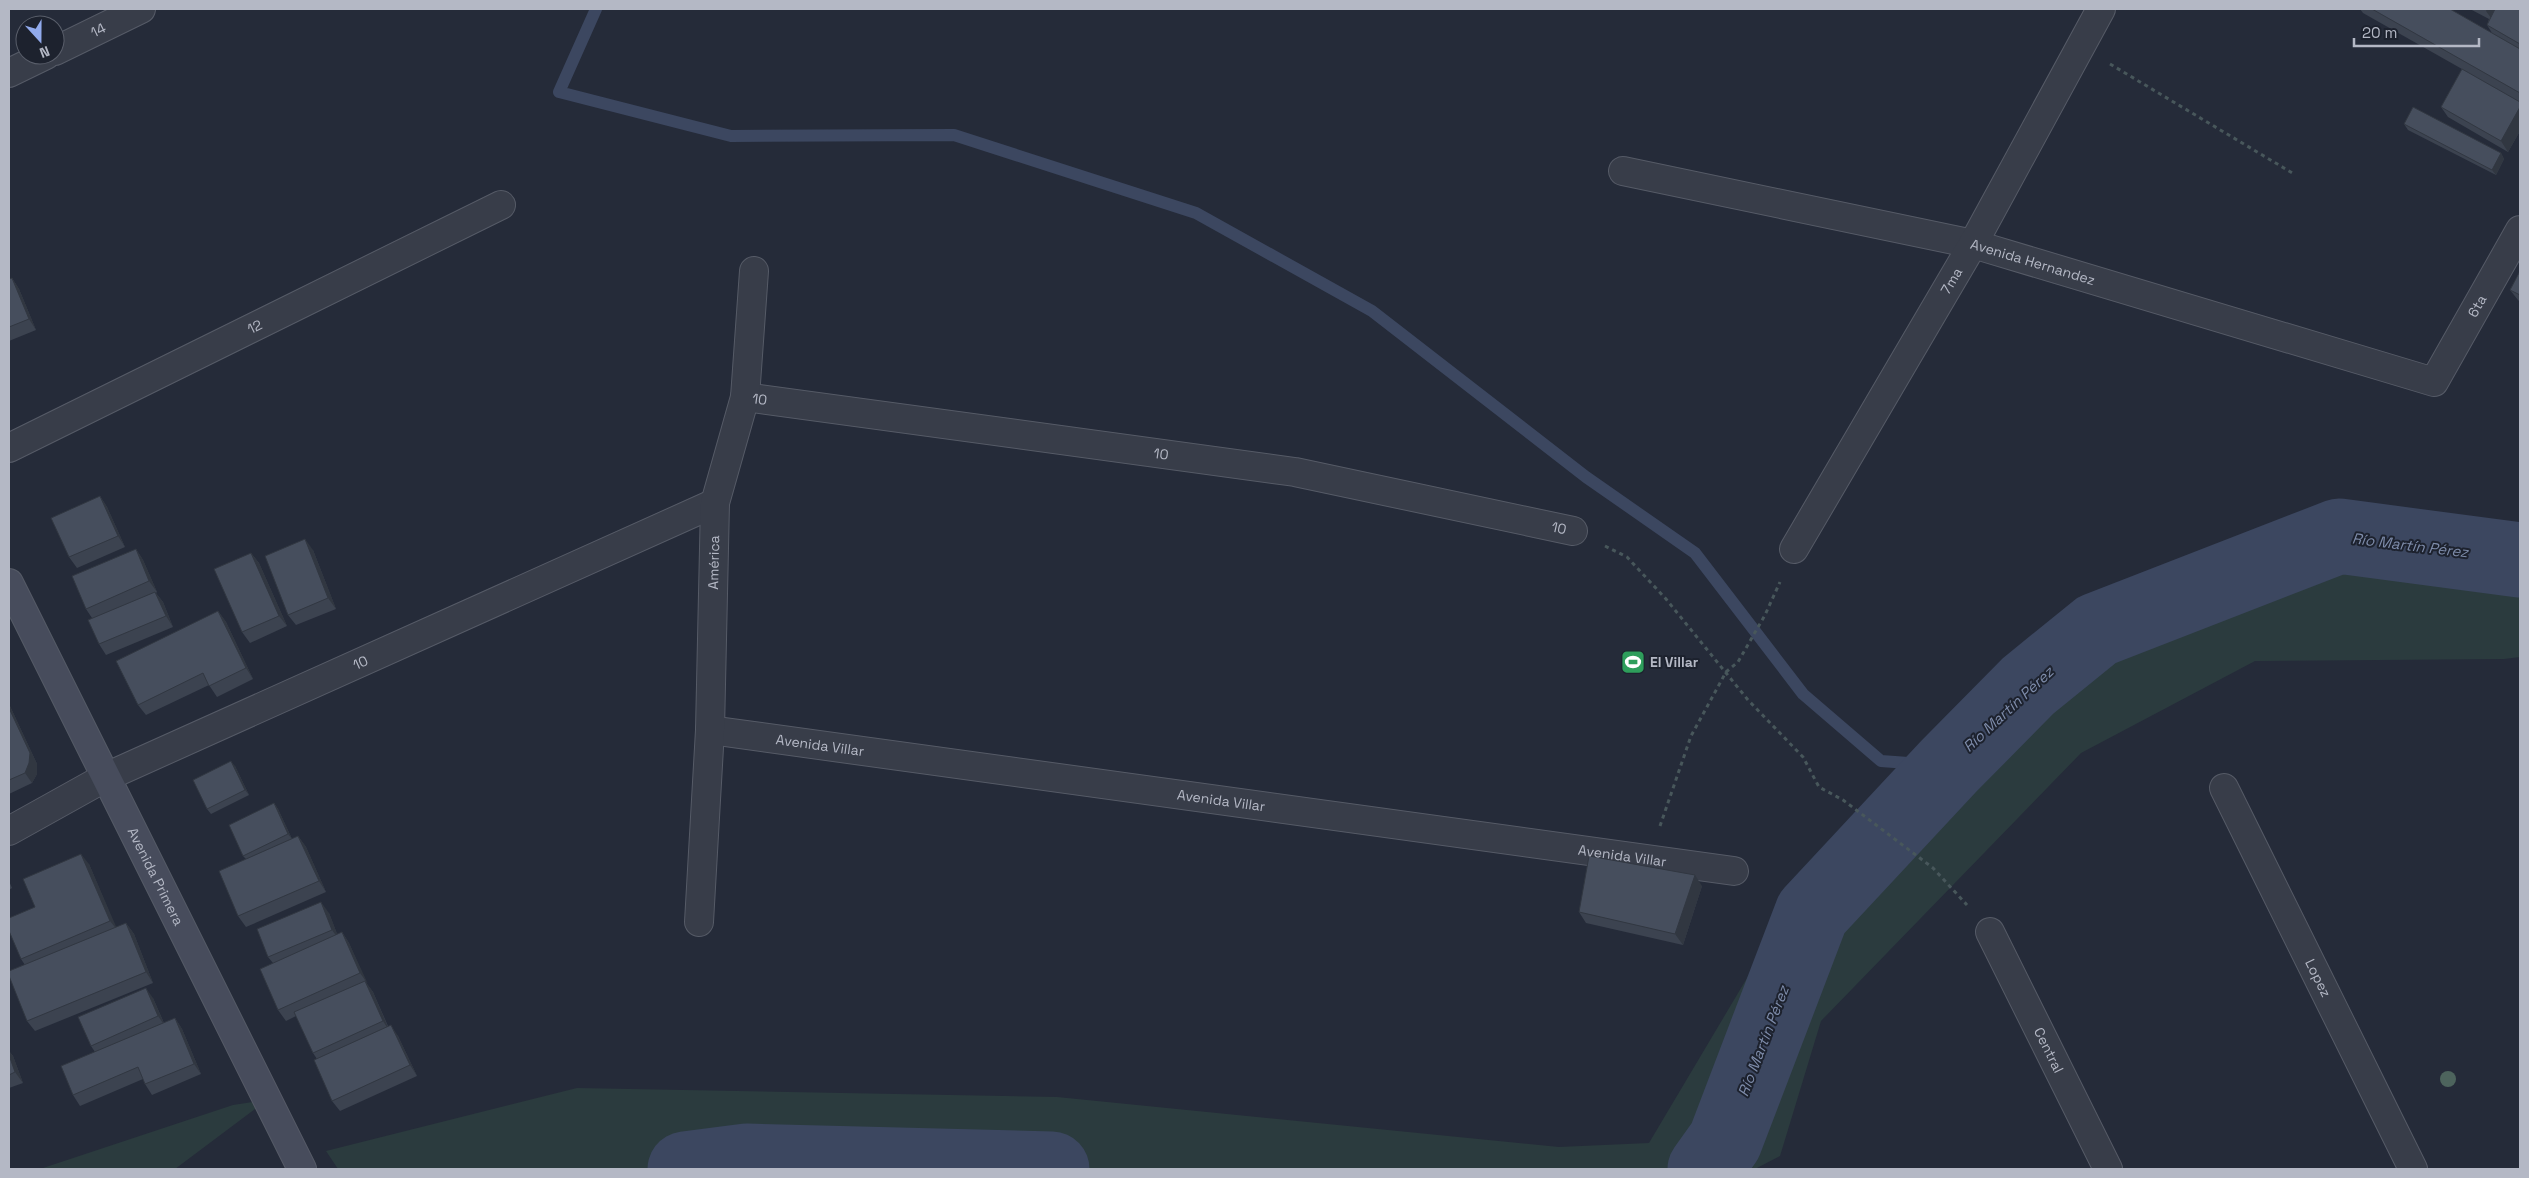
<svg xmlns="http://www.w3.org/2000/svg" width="2529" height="1178" font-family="'Space Grotesk',sans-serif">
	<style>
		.green { fill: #2b3b3e }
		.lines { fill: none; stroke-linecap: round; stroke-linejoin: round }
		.stream { stroke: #3c4760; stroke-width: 12 }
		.river { stroke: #3c4760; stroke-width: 75 }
		.minor-casing { stroke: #565b67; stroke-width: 30 }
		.secondary-casing { stroke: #565b67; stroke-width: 30 }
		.path { stroke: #48575b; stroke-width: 3; stroke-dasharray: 4 4; stroke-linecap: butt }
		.minor { stroke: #383d49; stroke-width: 28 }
		.secondary { stroke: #474c5c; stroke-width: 28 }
		.tree { fill: #4d645d }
		.wall { fill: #3c4350 }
		.shaded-wall { fill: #313741 }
		.building { fill: #464e5d; stroke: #313741 }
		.labels { text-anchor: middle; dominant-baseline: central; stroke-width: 4; stroke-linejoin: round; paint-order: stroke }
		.street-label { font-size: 14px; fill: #b4b8c5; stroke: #1d222e }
		.poi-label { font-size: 14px; font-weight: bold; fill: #b4b8c5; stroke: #1d222e; text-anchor: start }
		.water-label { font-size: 15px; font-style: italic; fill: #7e8caa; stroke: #1d222e }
	</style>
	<rect width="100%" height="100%" fill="#252b39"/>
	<path class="green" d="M2403,513l117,13v131l-16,2 -249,2 -174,92 -260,268 -41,135 -25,13h-1417l-12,-18 251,-63 480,9 502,50 90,-4 117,-197 24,-63 215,-208z
		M267,1100l-92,69h-135l193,-64z"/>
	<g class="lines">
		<path class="stream" d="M596,9l-37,83 172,44 223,-1 242,78 176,98 214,166 109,76 108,141 78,67 68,5"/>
		<path class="river" d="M685,1169l62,-8 305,8
			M1705,1169l20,-28 87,-228 137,-147 79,-80 69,-56 242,-94 181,24"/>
		<g class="minor-casing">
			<g id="minor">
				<path id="s1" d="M55,51l86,-42"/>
				<path d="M9,73l37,-18"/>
				<path id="s2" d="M1623,171l350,73 461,138 86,-152"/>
				<path id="s3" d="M745,397l550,75 278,59"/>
				<path id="s4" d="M9,448l492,-243"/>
				<path id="s5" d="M1794,549l179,-305 128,-235"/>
				<path id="s6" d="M710,730l1024,141"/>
				<path id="s7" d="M2224,788l189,381"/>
				<path id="s8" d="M9,831l97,-54 609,-274"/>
				<path id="s9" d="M699,922l11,-192 5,-227 30,-106 9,-126"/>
				<path id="s10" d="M1990,932l118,237"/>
			</g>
		</g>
		<g class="secondary-casing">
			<g id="secondary">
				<path id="s11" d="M9,583l293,586"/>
			</g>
		</g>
		<path class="path" d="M2110,64l184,110
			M1605,546l22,11 39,42 82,101 55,57 16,30 24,13 90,68 34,37
			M1660,826l31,-90 35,-64 12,-10 27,-47 15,-33"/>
		<use href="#minor" class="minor"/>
		<use href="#secondary" class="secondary"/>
	</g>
	<circle class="tree" cx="2448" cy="1079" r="8"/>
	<path class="wall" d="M2360,9h90l42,24 -5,-8 2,-6 -19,-10h50v122l-12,21 -60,-35 -7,-10 21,-38 -99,-56z
		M2404,124l97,29 3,6 -8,16 -88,-45z
		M2520,271v31l-2,-2 -8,-10z
		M9,278v1l3,-1 7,11 17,41 -27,11z
		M100,496l7,11 18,40 -48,21 -8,-11z
		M136,549l7,11 14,32 -1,1 7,9 10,25 -67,28 -7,-11 -7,-26 -6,-9z
		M313,550l23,59 -40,16 -8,-10z
		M251,553l8,10 28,63 -37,17 -8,-11z
		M218,611l8,11 27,57 -36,18 -8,-12 -63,30 -8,-10z
		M9,704l28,60v10l-5,9 -23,11z
		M235,766l14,29 -38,19 -4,-5z
		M274,803l4,6 14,30 6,-3 8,11 20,45 -80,35 -8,-11 8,-57 -3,-3z
		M89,864l27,64 10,-5 8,11 19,49 -118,48 -8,-10 -2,-56 -4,-6 14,-52z
		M9,881l3,7 -3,2z
		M1702,886l-19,59 -97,-22 -7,-11z
		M329,913l8,21 5,-2 7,11 18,41 6,8 15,34 10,10 19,40 -77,35 -8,-10 -15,-42 -4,-6 -17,-37 -10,5 -8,-11 -5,-47 -5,-6z
		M153,998l11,25 11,-5 7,11 19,45 -49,21 -7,-11 -2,-5 -63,27 -7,-11 22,-43 -4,-6z
		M9,1051l4,5 10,27 -14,5z"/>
	<path class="shaded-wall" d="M2487,9h14l-7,13 -8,-11z
		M2520,107v24l-12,21 -7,-11z
		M2501,153l3,6 -8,16 -4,-5z
		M12,278l7,11 17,41 -7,-11z
		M100,496l7,11 18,40 -7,-11z
		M305,539l8,11 23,59 -8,-11z
		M136,549l7,11 14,32 -8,-11z
		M251,553l8,10 28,63 -8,-10z
		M155,592l8,10 10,25 -7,-11z
		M218,611l8,11 27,57 -7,-11z
		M9,704l28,60v10l-5,9 -7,-10 -16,-65z
		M231,761l4,5 14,29 -4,-5z
		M274,803l4,6 14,30 -4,-5z
		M298,836l8,11 20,45 -7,-11z
		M81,854l8,10 29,67 -8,-10z
		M1695,875l7,11 -19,59 -8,-11z
		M321,902l8,11 11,28 -8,-11z
		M126,923l8,11 19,49 -7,-11z
		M342,932l7,11 19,41 -8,-11z
		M365,981l8,11 17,40 -7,-11z
		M146,988l7,10 12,28 -7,-10z
		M175,1018l7,11 19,45 -7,-10z
		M391,1025l7,11 19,40 -7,-11z
		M9,1051l4,5 10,27 -8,-11 -6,-17z"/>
	<path class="building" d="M2372,9h78l70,40v44z
		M2495,9h25v35l-33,-19z
		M2462,69l58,33v5l-19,34 -60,-34z
		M2413,107l88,46 -9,17 -88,-46z
		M2520,271v24l-10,-5z
		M12,278l17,41 -20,8v-48z
		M100,496l18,40 -49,21 -18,-39z
		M305,539l23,59 -40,17 -23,-59z
		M136,549l13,32 -63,28 -14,-33z
		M251,553l28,63 -37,16 -28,-63z
		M155,592l11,24 -67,28 -11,-24z
		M218,611l28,57 -37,18 -6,-13 -65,32 -22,-44z
		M9,708l21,45 -1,10 -4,10 -16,7z
		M231,761l14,29 -38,19 -14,-29z
		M274,803l14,31 -45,22 -14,-31z
		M298,836l21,45 -81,35 -19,-45z
		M81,854l29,67 -89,38 -12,-28v-13l26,-11 -12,-28z
		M1589,856l106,19 -20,59 -96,-22z
		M321,902l11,28 -64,27 -11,-28z
		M126,923l20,49 -119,49 -18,-45v-5z
		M342,932l18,41 -82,37 -18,-41z
		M365,981l18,40 -70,32 -19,-41z
		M146,988l12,28 -67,30 -13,-29z
		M175,1018l19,46 -49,20 -7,-17 -65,28 -12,-29z
		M391,1025l19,40 -78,36 -18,-41z
		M9,1055l6,17 -6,3z"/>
	<defs>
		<g id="stadium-square" transform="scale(1.25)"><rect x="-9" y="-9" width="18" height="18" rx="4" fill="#2e9e5b" stroke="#1d222e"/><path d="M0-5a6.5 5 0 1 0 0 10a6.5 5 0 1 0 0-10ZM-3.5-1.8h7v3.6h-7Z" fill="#fff"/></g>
	</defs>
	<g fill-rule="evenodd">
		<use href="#stadium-square" x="1633" y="662"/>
	</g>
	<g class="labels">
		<g class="street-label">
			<text stroke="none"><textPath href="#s1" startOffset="48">14</textPath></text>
			<text stroke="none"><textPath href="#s2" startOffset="420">Avenida Hernandez</textPath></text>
			<text stroke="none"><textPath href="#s5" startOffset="311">7ma</textPath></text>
			<text stroke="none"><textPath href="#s2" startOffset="926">6ta</textPath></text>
			<text stroke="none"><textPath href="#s4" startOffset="274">12</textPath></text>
			<text stroke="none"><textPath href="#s3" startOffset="15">10</textPath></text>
			<text stroke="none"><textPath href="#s3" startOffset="420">10</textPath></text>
			<text stroke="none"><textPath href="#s3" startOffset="825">10</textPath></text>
			<text stroke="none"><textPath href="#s9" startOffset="360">América</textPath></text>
			<text stroke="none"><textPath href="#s8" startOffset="390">10</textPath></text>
			<text stroke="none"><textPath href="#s6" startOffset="111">Avenida Villar</textPath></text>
			<text stroke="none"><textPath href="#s6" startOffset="516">Avenida Villar</textPath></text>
			<text stroke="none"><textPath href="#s6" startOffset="921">Avenida Villar</textPath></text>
			<text stroke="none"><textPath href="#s11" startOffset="328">Avenida Primera</textPath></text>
			<text stroke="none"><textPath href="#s7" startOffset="212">Lopez</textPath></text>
			<text stroke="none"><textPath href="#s10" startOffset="132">Central</textPath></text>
		</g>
		<g class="poi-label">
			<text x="1650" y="662">El Villar</text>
		</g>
		<g class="water-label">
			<text transform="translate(2410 545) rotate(7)">Río Martín Pérez</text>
			<text transform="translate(2008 709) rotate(-43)">Río Martín Pérez</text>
			<text transform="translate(1763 1041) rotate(-69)">Río Martín Pérez</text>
		</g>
	</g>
	<rect width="2529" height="1178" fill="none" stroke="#b4b8c5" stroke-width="20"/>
	<g transform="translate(40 40) rotate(159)"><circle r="24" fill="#1d222e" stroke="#595e6a"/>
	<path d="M0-4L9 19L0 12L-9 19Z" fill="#91aaec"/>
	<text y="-8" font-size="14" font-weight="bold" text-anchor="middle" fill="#b4b8c5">N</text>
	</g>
	<path d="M2354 38v8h125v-8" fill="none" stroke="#b4b8c5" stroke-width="2.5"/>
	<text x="2362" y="38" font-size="15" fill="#b4b8c5" stroke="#1d222e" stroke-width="4" paint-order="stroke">20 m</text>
</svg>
